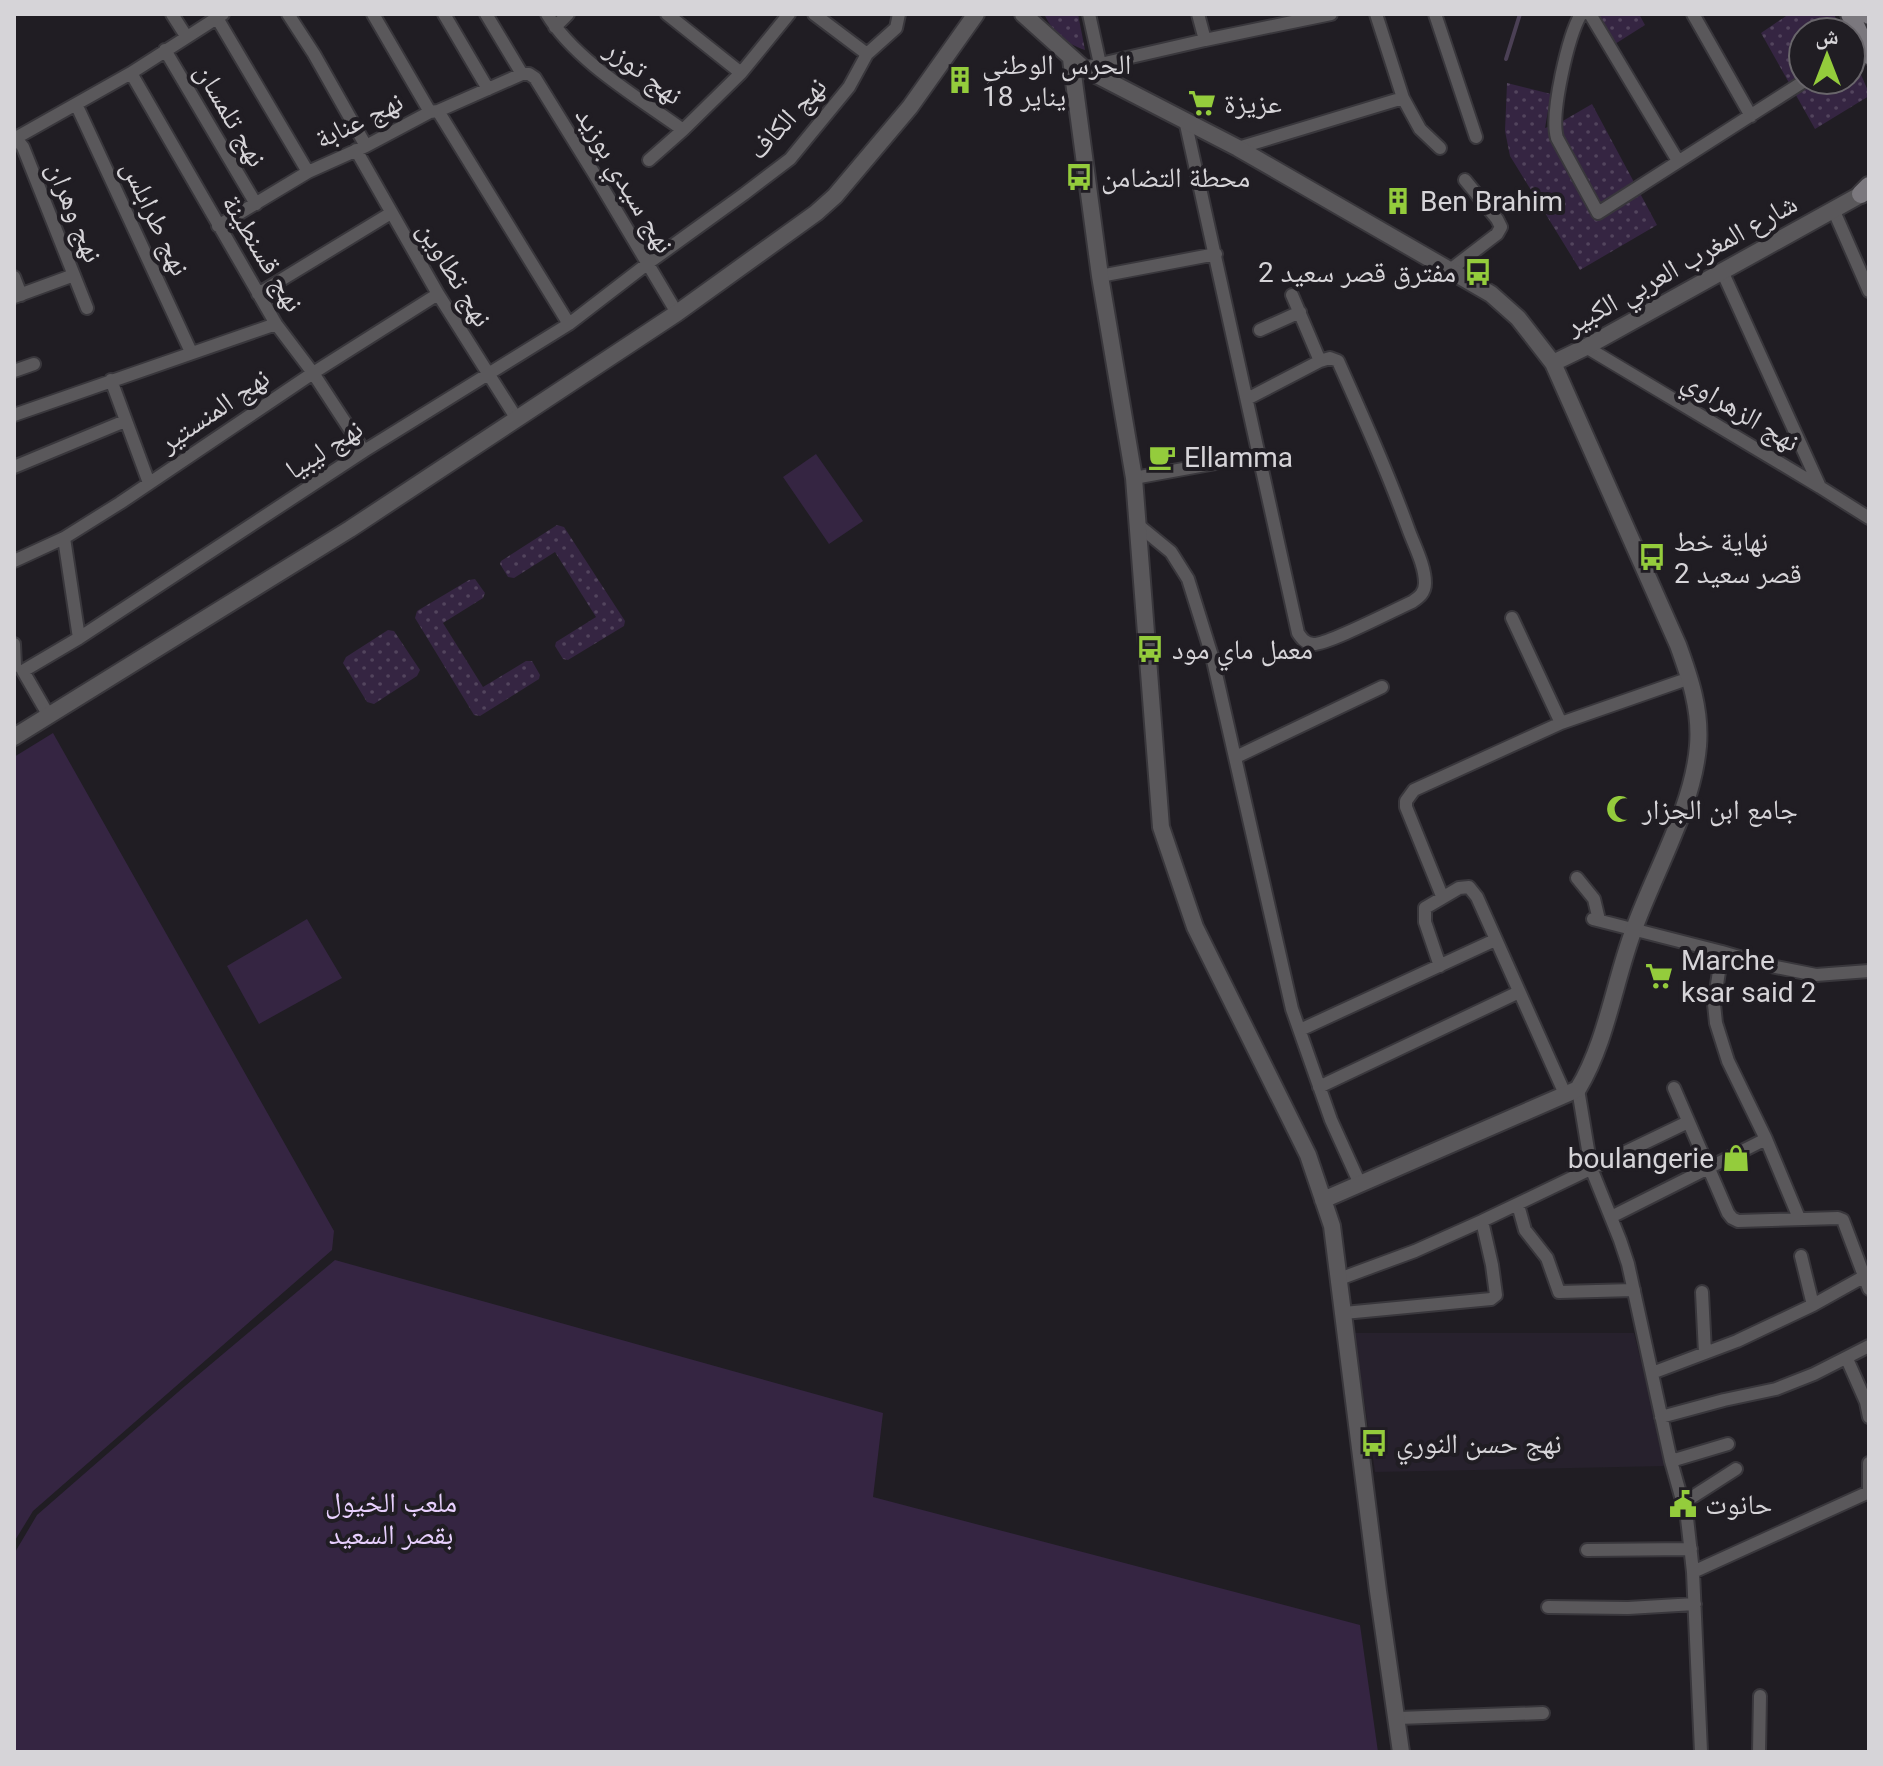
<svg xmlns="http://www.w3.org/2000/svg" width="1883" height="1766" font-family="Roboto,'Noto Naskh Arabic',sans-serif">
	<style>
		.built { fill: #27212d }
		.grass { fill: url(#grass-dots) }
		.park { fill: #352542 }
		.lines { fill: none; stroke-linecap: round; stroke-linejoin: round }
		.stream { stroke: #4b4055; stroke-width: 4 }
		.minor-casing { stroke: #39373c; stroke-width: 16 }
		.tertiary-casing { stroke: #39373c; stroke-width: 20 }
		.secondary-casing { stroke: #39373c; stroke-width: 22 }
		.minor { stroke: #5a585b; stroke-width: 12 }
		.tertiary { stroke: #5a585b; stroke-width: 16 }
		.secondary { stroke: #7b787e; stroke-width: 18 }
		.labels { text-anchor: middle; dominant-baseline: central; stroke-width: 8; stroke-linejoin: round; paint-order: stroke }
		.poi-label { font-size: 28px; fill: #d6d4d8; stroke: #201d23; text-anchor: start }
		.street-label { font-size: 28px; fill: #d6d4d8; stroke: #201d23 }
		.park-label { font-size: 28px; fill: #e8d0fe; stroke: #201d23 }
	</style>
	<defs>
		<pattern id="grass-dots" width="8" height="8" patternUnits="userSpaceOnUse" patternTransform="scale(2)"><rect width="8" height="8" fill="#352542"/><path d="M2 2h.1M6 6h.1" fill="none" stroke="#52445d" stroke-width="1.8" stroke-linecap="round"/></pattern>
	</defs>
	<rect width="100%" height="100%" fill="#201d23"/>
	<path class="built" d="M1354,1333h280l33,133 -292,6z"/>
	<path class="grass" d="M1044,14h34l7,36c-20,-7 -31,-16 -41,-36z
		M1597,14h42l6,11 -30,19z
		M1789,14h45l8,18h-39v48h48v-28l18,41v3l-54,33 -54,-96z
		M1507,83l44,11 -6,34 16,-6 31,-18 65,121 -77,45 -70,-114 -5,-25z
		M557,525l7,2 61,94 -1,5 -56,34 -5,-1 -8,-13 1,-4 40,-25 -41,-65 -41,26 -6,-1 -8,-13 1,-3z
		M475,579l10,14 -2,5 -40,25 40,64 43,-26h6l8,14 -1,4 -59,37 -6,-1 -59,-97 2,-7 52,-31z
		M388,630l6,1 26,39 -3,6 -43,28 -7,-2 -24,-39 3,-6z"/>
	<path class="park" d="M816,454l47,67 -34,23 -46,-67z
		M53,733l281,498 -2,19 -299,261 -19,31v-785z
		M307,919l35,59 -83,46 -32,-58z
		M335,1260l548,153 -10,84 487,128 18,127h-1364v-198l23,-39 148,-129z"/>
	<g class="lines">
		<path class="stream" d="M1506,59l14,-45"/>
		<g class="minor-casing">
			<path id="minor" d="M172,14l14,22
				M288,14l26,40 52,92
				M373,14l57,98
				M444,14l44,75
				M486,14l36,60
				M547,14c28,47 92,84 136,116
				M667,14l74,59
				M814,14l53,40
				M1089,14l11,50
				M1198,14l7,26
				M1435,14l41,123
				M1581,14c-13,22 -31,100 -24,124l41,75 208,-133
				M1590,14l88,147
				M1693,14l58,102
				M217,18l91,154
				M555,27l13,-13
				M165,50l91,154
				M1083,68l122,-28 126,-26
				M131,73l145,251 37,49 51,78
				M1403,98l17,31 20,19
				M76,104l115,248
				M438,111l131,213
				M1185,120l113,513c4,6 7,10 15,11 14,1 81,-34 99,-42 7,-5 13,-9 13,-19 0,-17 -10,-36 -16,-52 -21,-58 -46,-114 -71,-170l-8,-3 -10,3 -73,38
				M14,136l9,11 64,161
				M14,139l117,-66 92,-59
				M1238,148l165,-50 -27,-84
				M356,150l82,144 79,125
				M649,160l34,-30 58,-57 48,-59
				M1833,209l36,82
				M218,226l90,-54 58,-26 64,-34 8,-1 84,-37h7l6,4 60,97 82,138
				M1450,270l47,-36 4,-7 -4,-8 -32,-39
				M1722,271l98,216
				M1100,276l116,-22
				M14,277l7,18
				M258,294l133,-81
				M1292,295l28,66
				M14,297l60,-22
				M1260,330l40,-18
				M1586,347l234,140 49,31
				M14,371l20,-7
				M111,380l38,103
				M14,415l262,-91
				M14,467l111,-46
				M1134,478l126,-23
				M1138,525l33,27 17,27 24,77 80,353 39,111 29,64
				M64,538l15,100
				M14,561l50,-23 56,-35 193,-130 125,-79
				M1512,618l49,105
				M14,644l1,22
				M23,671l56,-33 285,-187 205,-127 78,-60 97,-70 46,-35 59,-72 18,-33 29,-26 3,-14
				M23,671l26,45
				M1236,757l146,-70
				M1577,878l17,21 5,21
				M1442,896l-36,-89v-6l8,-11 147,-67 129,-45
				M1593,919l129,33 44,13 50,10 53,-4
				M1722,952l-8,52 2,19 12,38 38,78 33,79
				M1440,966l-15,-44v-14l34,-20 10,-1 8,10 88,197
				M1300,1030l195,-90
				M1319,1087l200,-95
				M1674,1088l54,125 4,5 6,3 100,-3 5,2 26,69
				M1578,1089l13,79 29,72 8,24 43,197 16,57 6,54 8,180
				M1518,1205l7,25 22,28 12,34 75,-2
				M1611,1217l155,-78
				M1801,1256l12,49
				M1339,1279l76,-28 67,-30 206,-99
				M1702,1292l3,61
				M1344,1313l147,-14 5,-4 -4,-30 -10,-44
				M1847,1359l19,43 3,15
				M1652,1373l85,-32 76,-36 52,-29
				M1661,1417l63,-17 52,-11 38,-15 55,-28
				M1671,1461l57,-17
				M1869,1463v26
				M1683,1503l53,-34
				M1587,1550l104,-1
				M1693,1572l176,-80
				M1548,1607l80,1 67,-4
				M1398,1718l145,-5
				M1759,1752l1,-56"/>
		</g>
		<g class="tertiary-casing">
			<path id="tertiary" d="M1023,14l60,54 155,80 253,146 27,24 35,45 33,-16 283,-157
				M1071,59l29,217 34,202 27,349 34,100 113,228 24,71 46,365 23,161
				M14,737l336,-208 327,-216 139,-100 19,-17 75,-89 66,-93
				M1323,1200l255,-111c29,-48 36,-107 56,-160 21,-58 59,-122 64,-183 3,-36 -8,-68 -20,-101l-125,-282"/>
		</g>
		<g class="secondary-casing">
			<path id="secondary" d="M1850,14l19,41
				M1868,14l1,1
				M1861,194l8,-8"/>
		</g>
		<use href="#minor" class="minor"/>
		<use href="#tertiary" class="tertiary"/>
		<use href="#secondary" class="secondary"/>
	</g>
	<defs>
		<g id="building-bare" transform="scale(2.16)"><path d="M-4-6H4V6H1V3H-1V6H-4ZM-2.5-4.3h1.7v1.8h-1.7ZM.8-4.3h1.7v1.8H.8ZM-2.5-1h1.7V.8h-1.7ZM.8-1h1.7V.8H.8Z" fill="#94cc3c" stroke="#201d23" stroke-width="2.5" paint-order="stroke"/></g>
		<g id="supermarket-bare" transform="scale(2.16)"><path d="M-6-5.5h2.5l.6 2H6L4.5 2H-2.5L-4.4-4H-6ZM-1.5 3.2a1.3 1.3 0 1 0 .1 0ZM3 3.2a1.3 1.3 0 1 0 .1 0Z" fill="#94cc3c" stroke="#201d23" stroke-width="2.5" paint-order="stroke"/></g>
		<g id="bus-bare" transform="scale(2.16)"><path d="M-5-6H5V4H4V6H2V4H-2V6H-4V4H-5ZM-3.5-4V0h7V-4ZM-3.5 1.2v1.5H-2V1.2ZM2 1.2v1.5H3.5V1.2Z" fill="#94cc3c" stroke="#201d23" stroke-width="2.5" paint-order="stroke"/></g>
		<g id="cafe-bare" transform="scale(2.16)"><path d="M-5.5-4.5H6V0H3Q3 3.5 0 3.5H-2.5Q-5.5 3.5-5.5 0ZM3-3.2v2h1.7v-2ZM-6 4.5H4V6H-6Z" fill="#94cc3c" stroke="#201d23" stroke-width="2.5" paint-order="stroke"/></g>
		<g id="mosque-bare" transform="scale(2.16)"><path d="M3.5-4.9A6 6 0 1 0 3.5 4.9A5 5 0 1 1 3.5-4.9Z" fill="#94cc3c" stroke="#201d23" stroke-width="2.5" paint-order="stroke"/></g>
		<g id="shop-bare" transform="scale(2.16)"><path d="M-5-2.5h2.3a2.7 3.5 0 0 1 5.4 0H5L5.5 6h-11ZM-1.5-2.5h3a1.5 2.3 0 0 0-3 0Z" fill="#94cc3c" stroke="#201d23" stroke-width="2.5" paint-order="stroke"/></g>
		<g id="civic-bare" transform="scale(2.16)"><path d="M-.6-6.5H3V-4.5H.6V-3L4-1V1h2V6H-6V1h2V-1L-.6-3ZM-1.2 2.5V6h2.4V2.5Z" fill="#94cc3c" stroke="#201d23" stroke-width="2.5" paint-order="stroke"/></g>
	</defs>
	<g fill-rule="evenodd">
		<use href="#building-bare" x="960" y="80"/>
		<use href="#supermarket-bare" x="1202" y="103"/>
		<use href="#bus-bare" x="1079" y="177"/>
		<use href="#building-bare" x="1398" y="201"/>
		<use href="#bus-bare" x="1478" y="272"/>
		<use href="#cafe-bare" x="1162" y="457"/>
		<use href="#bus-bare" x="1652" y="557"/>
		<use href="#bus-bare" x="1150" y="649"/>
		<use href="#mosque-bare" x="1620" y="809"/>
		<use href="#supermarket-bare" x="1659" y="976"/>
		<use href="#shop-bare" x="1736" y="1158"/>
		<use href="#bus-bare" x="1374" y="1443"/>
		<use href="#civic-bare" x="1683" y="1504"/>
	</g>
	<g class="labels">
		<g class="poi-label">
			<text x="982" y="64">الحرس الوطني<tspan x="982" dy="32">18 يناير</tspan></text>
			<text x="1224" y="103">عزيزة</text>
			<text x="1101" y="177">محطة التضامن</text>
			<text x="1420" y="201">Ben Brahim</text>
			<text x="1456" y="272" text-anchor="end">مفترق قصر سعيد 2</text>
			<text x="1184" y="457">Ellamma</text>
			<text x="1674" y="541">نهاية خط<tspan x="1674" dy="32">قصر سعيد 2</tspan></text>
			<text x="1172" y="649">معمل ماي مود</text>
			<text x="1642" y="809">جامع ابن الجزار</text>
			<text x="1681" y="960">Marche<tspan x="1681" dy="32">ksar said 2</tspan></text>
			<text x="1714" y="1158" text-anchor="end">boulangerie</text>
			<text x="1396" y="1443">نهج حسن النوري</text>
			<text x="1705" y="1504">حانوت</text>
		</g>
		<g class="street-label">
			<text transform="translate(644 72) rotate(37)">نهج توزر</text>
			<text transform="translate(231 115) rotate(60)">نهج تلمسان</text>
			<text transform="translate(787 118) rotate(-47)">نهج الكاف</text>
			<text transform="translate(359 120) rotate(-26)">نهج عنابة</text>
			<text transform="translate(625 180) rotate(59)">نهج سيدي بوزيد</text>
			<text transform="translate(75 212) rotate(68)">نهج وهران</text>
			<text transform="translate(156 218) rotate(65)">نهج طرابلس</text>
			<text transform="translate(263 253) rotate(59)">نهج قسنطينة</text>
			<text transform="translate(1681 264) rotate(-29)">شارع المغرب العربي الكبير</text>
			<text transform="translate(455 274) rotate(59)">نهج تطاوين</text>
			<text transform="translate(214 410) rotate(-34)">نهج المنستير</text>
			<text transform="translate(1741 411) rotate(31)">نهج الزهراوي</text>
			<text transform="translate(324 449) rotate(-33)">نهج ليبيا</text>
		</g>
		<g class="park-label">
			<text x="391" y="1502">ملعب الخيول<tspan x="391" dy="32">بقصر السعيد</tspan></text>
		</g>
	</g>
	<rect width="1883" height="1766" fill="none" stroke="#d6d4d8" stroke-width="32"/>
	<g transform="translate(1827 56)"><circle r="38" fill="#201d23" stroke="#69666b" stroke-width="2"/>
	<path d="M0-6L14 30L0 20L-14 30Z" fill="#94cc3c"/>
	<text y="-12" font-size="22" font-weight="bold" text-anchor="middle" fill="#d6d4d8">ش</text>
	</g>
</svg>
